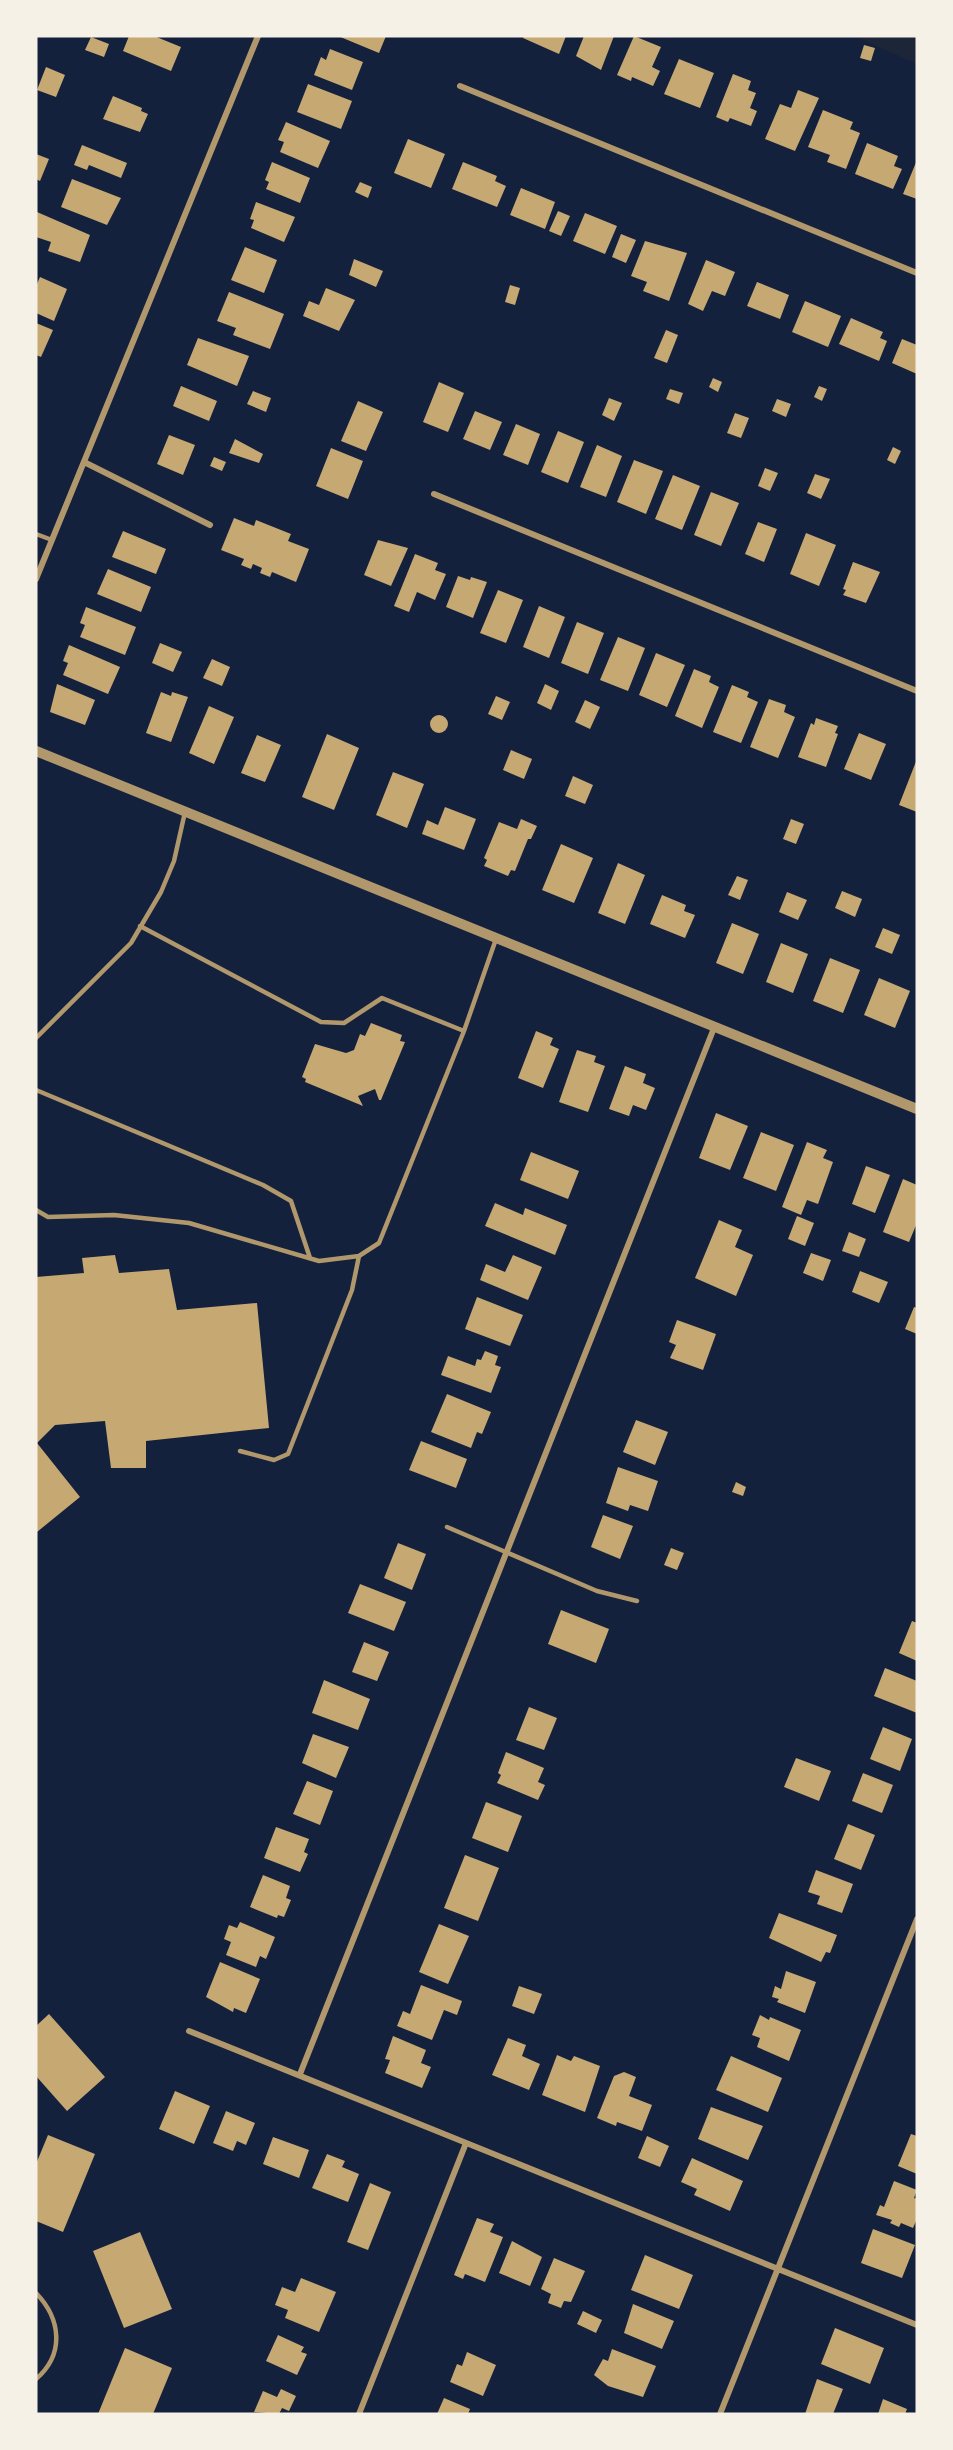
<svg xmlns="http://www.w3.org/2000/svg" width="953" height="2450" font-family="Mulish,sans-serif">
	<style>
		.green { fill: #1d2539 }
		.building { fill: #c6a872 }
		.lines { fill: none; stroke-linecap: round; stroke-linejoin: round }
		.service { stroke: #b1986c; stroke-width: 4.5 }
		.minor { stroke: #b1986c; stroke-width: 6 }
		.tertiary { stroke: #b1986c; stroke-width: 10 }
	</style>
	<rect width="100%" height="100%" fill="#14213d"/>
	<path class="green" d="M854,36h63v28z"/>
	<path class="building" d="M129,36h25l27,11 -10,24 -48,-20z
		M338,36h48l-7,17z
		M524,36h42l-7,18 -36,-16z
		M584,36h30l-13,34 -25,-14z
		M634,36l27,11 -9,20 8,4 -7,15 -21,-9 -1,4 -14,-6z
		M91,37l18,7 -5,13 -19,-7z
		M864,45l11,3 -4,13 -11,-3z
		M330,49l33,13 -11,28 -38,-15 7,-18 5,3z
		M679,59l35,14 -14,35 -36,-14z
		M46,67l19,8 -9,22 -19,-7z
		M733,74l18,7 -3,9 8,3 -6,15 7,3 -6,15 -21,-8 -2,4 -12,-5z
		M308,84l44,17 -11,28 -44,-17z
		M798,90l21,8 -24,53 -30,-12 15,-35 11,4z
		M113,96l29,12 -1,3 7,3 -8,18 -37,-13z
		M823,110l30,12 -3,7 10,4 -14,36 -19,-7 3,-7 -22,-8z
		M286,122l44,19 -12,27 -38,-16 4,-10 -6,-2z
		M408,139l37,15 -14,34 -37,-15z
		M867,143l31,13 -4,10 8,3 -9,20 -38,-15z
		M82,145l45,18 -6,15 -32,-13 -2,5 -13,-5z
		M36,154l13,5 -9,22 -4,-2z
		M917,160v39l-14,-5z
		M272,162l38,16 -10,25 -34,-14 3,-7 -4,-2z
		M463,162l34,14 -2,5 11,5 -9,21 -45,-18z
		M72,179l49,19 -14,27 -46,-18z
		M360,182l12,5 -4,11 -13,-6z
		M521,188l34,14 -10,27 -35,-14z
		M256,202l39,15 -11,25 -33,-14 3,-8 -4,-1z
		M558,211l12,5 -9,20 -12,-5z
		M37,212l53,23 -10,27 -32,-11 3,-9 -15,-5z
		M585,213l32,13 -12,28 -32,-13z
		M621,234l15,6 -10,23 -14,-6z
		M645,241l42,12 -18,48 -26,-10 4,-9 -16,-6z
		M245,247l32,13 -13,33 -33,-13z
		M354,259l29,12 -7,16 -27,-12z
		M706,260l29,12 -10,24 -13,-5 -9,20 -15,-7z
		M40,277l27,12 -13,32 -18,-8v-27z
		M757,282l32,13 -9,24 -33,-13z
		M510,285l10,3 -5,17 -10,-3z
		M326,288l29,12 -16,31 -36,-15 6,-15 10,4z
		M229,292l55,22 -14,35 -37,-14 3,-7 -19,-7z
		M805,301l36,15 -13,31 -36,-15z
		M851,318l32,14 -3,6 7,3 -8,20 -40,-17z
		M36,323l17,7 -12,27 -5,-2z
		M666,330l12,5 -11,28 -13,-5z
		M198,338l51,18 -12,30 -50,-21z
		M902,339l15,6v29l-25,-11z
		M713,378l9,4 -4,10 -9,-5z
		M439,382l25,11 -16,39 -25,-10z
		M181,386l36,15 -8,20 -36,-15z
		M819,386l8,3 -5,12 -8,-4z
		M670,389l13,4 -4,11 -13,-5z
		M253,391l18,7 -5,14 -19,-8z
		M609,398l13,5 -8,18 -12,-6z
		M777,399l14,5 -5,13 -14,-6z
		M358,401l25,11 -17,39 -25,-10z
		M475,411l27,11 -12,28 -27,-11z
		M735,413l14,5 -8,20 -14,-5z
		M516,424l24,10 -12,31 -25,-10z
		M558,431l26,11 -16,41 -27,-11z
		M169,435l26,10 -12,30 -26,-11z
		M235,439l28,15 -4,9 -30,-10z
		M597,445l25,11 -16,41 -26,-10z
		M893,447l8,4 -6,13 -8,-4z
		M331,448l32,13 -15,38 -32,-13z
		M214,457l12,5 -4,9 -12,-5z
		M634,460l29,11 -17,43 -29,-12z
		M765,468l13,5 -8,18 -12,-5z
		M815,474l15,5 -9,20 -14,-6z
		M673,475l27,11 -18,44 -27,-11z
		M711,492l28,11 -18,43 -27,-11z
		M234,518l20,8 2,-6 35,14 -3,7 21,8 -13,33 -24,-10 -2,5 -10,-4 2,-5 -9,-4 -2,5 -10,-4 3,-6 -23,-9z
		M758,522l19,7 -13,33 -19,-8z
		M123,531l43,18 -10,25 -44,-17z
		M806,533l30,12 -17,41 -29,-12z
		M378,540l30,8 -17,38 -27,-11z
		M415,554l23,9 -3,7 11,4 -11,26 -18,-8 -8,20 -15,-6z
		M853,562l27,10 -14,31 -23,-8 3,-5 -3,-1z
		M108,569l43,18 -10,25 -44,-18z
		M458,576l12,4 1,-3 16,5 -14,36 -27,-11z
		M498,590l25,10 -17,43 -26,-10z
		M539,606l26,11 -16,41 -26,-11z
		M86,607l50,20 -11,28 -45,-18 5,-12 -5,-2z
		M577,622l27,11 -16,41 -27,-11z
		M618,637l27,11 -17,43 -28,-11z
		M160,643l22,9 -9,20 -21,-9z
		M69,645l51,22 -12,27 -45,-19 5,-12 -5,-2z
		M656,653l29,12 -18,42 -28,-12z
		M212,659l18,8 -8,19 -19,-8z
		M694,669l17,7 -2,6 10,5 -17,41 -27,-12z
		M57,684l38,16 -10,25 -35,-13z
		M545,684l14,7 -8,19 -14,-7z
		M732,685l17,7 -2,5 11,5 -17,41 -28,-11z
		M161,692l10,4 1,-4 16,5 -17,45 -25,-9z
		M496,696l14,6 -8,18 -14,-6z
		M769,699l17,6 -2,7 11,5 -17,41 -28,-11z
		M585,700l15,7 -10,22 -15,-7z
		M209,706l25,11 -20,47 -25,-11z
		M430 724a9 9 0 1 1 18 0a9 9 0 1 1-18 0Z
		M816,718l22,8 -3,7 3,1 -12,33 -28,-10 13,-34 3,2z
		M859,733l27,11 -15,36 -27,-11z
		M327,734l32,14 -25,62 -32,-13z
		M257,735l24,10 -16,37 -24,-9z
		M511,750l21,9 -8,20 -21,-9z
		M917,759v53l-18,-7z
		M393,772l31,12 -17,44 -31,-13z
		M573,776l20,9 -8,19 -20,-8z
		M445,807l31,12 -12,31 -42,-16 5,-14 11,5z
		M521,819l16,7 -6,13h-3l-13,32 -4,-1 -3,6 -24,-10 3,-6 -3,-2 15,-36 18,7z
		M791,819l13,5 -8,20 -13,-5z
		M561,844l32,14 -19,45 -32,-13z
		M618,863l27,12 -20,49 -27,-11z
		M737,876l11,4 -8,20 -12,-5z
		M842,891l20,8 -7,18 -20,-9z
		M787,892l20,8 -9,20 -19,-8z
		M662,895l24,10 -2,6 11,4 -10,23 -35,-14z
		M732,923l27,11 -16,40 -27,-11z
		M883,928l17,7 -8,19 -17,-7z
		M781,943l27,11 -15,39 -27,-11z
		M830,958l30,12 -17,43 -30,-12z
		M879,978l31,13 -15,37 -31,-13z
		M371,1023l31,12 -2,6 5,1 -24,58h-2l-4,-11 -17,7 5,10 -58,-24 1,-3 -4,-2 13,-33 31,9 8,-3 6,-16 5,2z
		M536,1031l17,7 -3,7 9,4 -16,39 -25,-10z
		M577,1050l19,6 -2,6 11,4 -17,46 -29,-10z
		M625,1066l21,8 -3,9 12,5 -9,22 -13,-5 -4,11 -20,-7z
		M716,1113l32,13 -18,44 -31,-12z
		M761,1132l33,13 -18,46 -33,-13z
		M807,1142l20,8 -4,8 10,4 -15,42 -11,-4 -6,15 -19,-8z
		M531,1152l48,19 -11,28 -48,-19z
		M866,1166l24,9 -15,38 -23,-9z
		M903,1179l14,6v38l-8,19 -26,-10z
		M495,1203l28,12 2,-7 42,17 -12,30 -70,-29z
		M797,1216l17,7 -9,23 -17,-7z
		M719,1220l23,10 -7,17 18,8 -17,41 -41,-18z
		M849,1232l17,7 -7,18 -17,-6z
		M811,1253l20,7 -8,21 -20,-8z
		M115,1255l4,18 50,-4 8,41 80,-7 12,125 -123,13v27h-35l-6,-47 -50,4 -18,18 43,54 -43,35 -1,-255 48,-4 -2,-15z
		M513,1255l29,12 -14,33 -48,-20 6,-16 19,8z
		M860,1271l28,11 -9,21 -27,-11z
		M477,1297l46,18 -13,31 -45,-17z
		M914,1307l3,1v26l-12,-5z
		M677,1320l39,14 -13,36 -33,-12 6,-13 -7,-3z
		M485,1351l13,5 -3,9 6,2 -10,26 -50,-18 7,-19 27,10 2,-7 4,1z
		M447,1394l44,18 -9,22 -5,-2 -6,16 -40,-16z
		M636,1420l32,12 -13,33 -32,-13z
		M421,1441l46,18 -11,29 -47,-18z
		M618,1467l40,14 -10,30 -18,-6 -2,6 -22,-8z
		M736,1482l10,5 -3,9 -11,-4z
		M603,1515l30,11 -13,33 -29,-12z
		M398,1543l28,11 -14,36 -28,-12z
		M671,1548l13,5 -7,17 -13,-5z
		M360,1584l46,18 -12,29 -46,-18z
		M561,1610l48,19 -13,34 -48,-19z
		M912,1621l5,2v38l-18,-8z
		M364,1642l25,10 -12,29 -25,-9z
		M885,1668l32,13v32l-43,-17z
		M324,1680l46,19 -12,31 -46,-17z
		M529,1707l28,11 -13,32 -28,-10z
		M883,1727l29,12 -12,32 -30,-12z
		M313,1734l36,13 -13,31 -34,-15z
		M506,1752l38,16 -6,14 7,3 -7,15 -41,-17 4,-8 -3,-2z
		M796,1758l35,13 -12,30 -35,-14z
		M863,1773l30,12 -11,28 -30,-12z
		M307,1781l26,10 -13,34 -27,-11z
		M486,1802l36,14 -14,36 -36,-14z
		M848,1824l27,11 -14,35 -27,-11z
		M276,1827l33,12 -5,13 4,2 -8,18 -36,-14z
		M465,1855l34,13 -21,53 -34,-13z
		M816,1870l37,14 -11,29 -25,-9 3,-8 -12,-4z
		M263,1875l27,11 -4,12 5,2 -7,17 -6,-2 -1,3 -27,-11z
		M779,1913l58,22 -7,18 -4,-1 -5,10 -52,-24z
		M240,1922l35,15 -9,22 -6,-3 -4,11 -30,-12 5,-13 -7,-3 5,-14 8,3z
		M439,1924l30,12 -21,48 -29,-12z
		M220,1962l40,17 -14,34 -12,-5 -1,4 -27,-15z
		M786,1971l30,11 -11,31 -28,-11 2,-3 -7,-2 3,-11 6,3z
		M421,1985l41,16 -5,14 -13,-5 -12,30 -35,-14 6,-15 7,3z
		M519,1986l23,8 -8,20 -22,-8z
		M49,2014l56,63 -38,34 -31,-35v-50z
		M760,2015l9,5 1,-3 31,13 -12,31 -32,-14 3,-9 -8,-3z
		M393,2036l33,14 -5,13 10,4 -9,21 -37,-15 5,-13 -5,-1z
		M508,2038l18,7 -4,11 18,8 -11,26 -37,-15z
		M557,2055l14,6 3,-5 26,10 -15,46 -43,-17z
		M731,2056l51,22 -14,34 -52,-22z
		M624,2072l12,5 -7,19 23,9 -10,26 -25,-9 -1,4 -19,-8 17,-42z
		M175,2091l35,15 -16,38 -35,-15z
		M711,2107l52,19 -15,34 -50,-21z
		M226,2111l29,12 -9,22 -9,-4 -4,10 -20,-8z
		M911,2134l6,2v38l-19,-8z
		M48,2135l47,19 -32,78 -27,-11v-57z
		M647,2136l22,10 -9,21 -22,-9z
		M273,2137l36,13 -10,28 -36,-14z
		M327,2154l18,7 -3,6 17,7 -11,28 -36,-14z
		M692,2158l51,23 -13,30 -36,-16 3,-6 -16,-7z
		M894,2181l23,9 -3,8 3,1v20l-4,9 -12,-5 -2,4 -9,-4 2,-3 -16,-5 4,-10 4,2z
		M370,2183l21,9 -23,58 -21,-8z
		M477,2218l17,6 -4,8 13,5 -18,45 -20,-8 -2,5 -9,-4z
		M873,2229l42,16 -13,33 -41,-15z
		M140,2232l32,77 -48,19 -31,-77z
		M512,2241l30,16 -12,29 -31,-13z
		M645,2255l48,20 -14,34 -48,-19z
		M554,2258l31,13 -14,31 -7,-1 -3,7 -13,-5 3,-9 -10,-5z
		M301,2278l35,14 -17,40 -34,-14 3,-8 -13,-5 7,-18 13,5z
		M633,2304l41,17 -12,28 -38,-16z
		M583,2311l19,9 -6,13 -19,-9z
		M835,2328l49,20 -14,36 -49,-20z
		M278,2335l26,12 -3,5 6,2 -10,21 -31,-14z
		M125,2348l47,20 -19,46h-55z
		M612,2349l44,17 -13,31 -35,-11 -14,-11 9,-16 5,2z
		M467,2352l29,13 -13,31 -33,-14 7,-18 5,2z
		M817,2379l26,10 -10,25h-28z
		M281,2389l15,7 -7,15 -7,-3 -3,6 -25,-2 9,-21 14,6z
		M444,2398l26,11 -2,5h-31z
		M883,2399l24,10 -2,5h-27z"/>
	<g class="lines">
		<path class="service" d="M36,534l16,6
			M140,926l181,96 23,1 38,-25 82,33
			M36,1038l95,-95 30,-51 13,-31 11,-49
			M36,1090l227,95 28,16 19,57
			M36,1210l12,7 66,-2 75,8 130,38 40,-5 20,-13 85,-212 32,-92
			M240,1451l34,9 14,-6 64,-164 7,-34
			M447,1527l150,64 40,10
			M36,2293c25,26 29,61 0,86"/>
		<path class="minor" d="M460,86l457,187
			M84,462l126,63
			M434,494l483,197
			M36,579l222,-543
			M189,2031l728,294
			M300,2074l414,-1046
			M359,2414l107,-271
			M720,2414l197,-495"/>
		<path class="tertiary" d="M36,751l881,358"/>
	</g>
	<rect width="953" height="2450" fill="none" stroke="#f6f1e7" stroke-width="75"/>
</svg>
